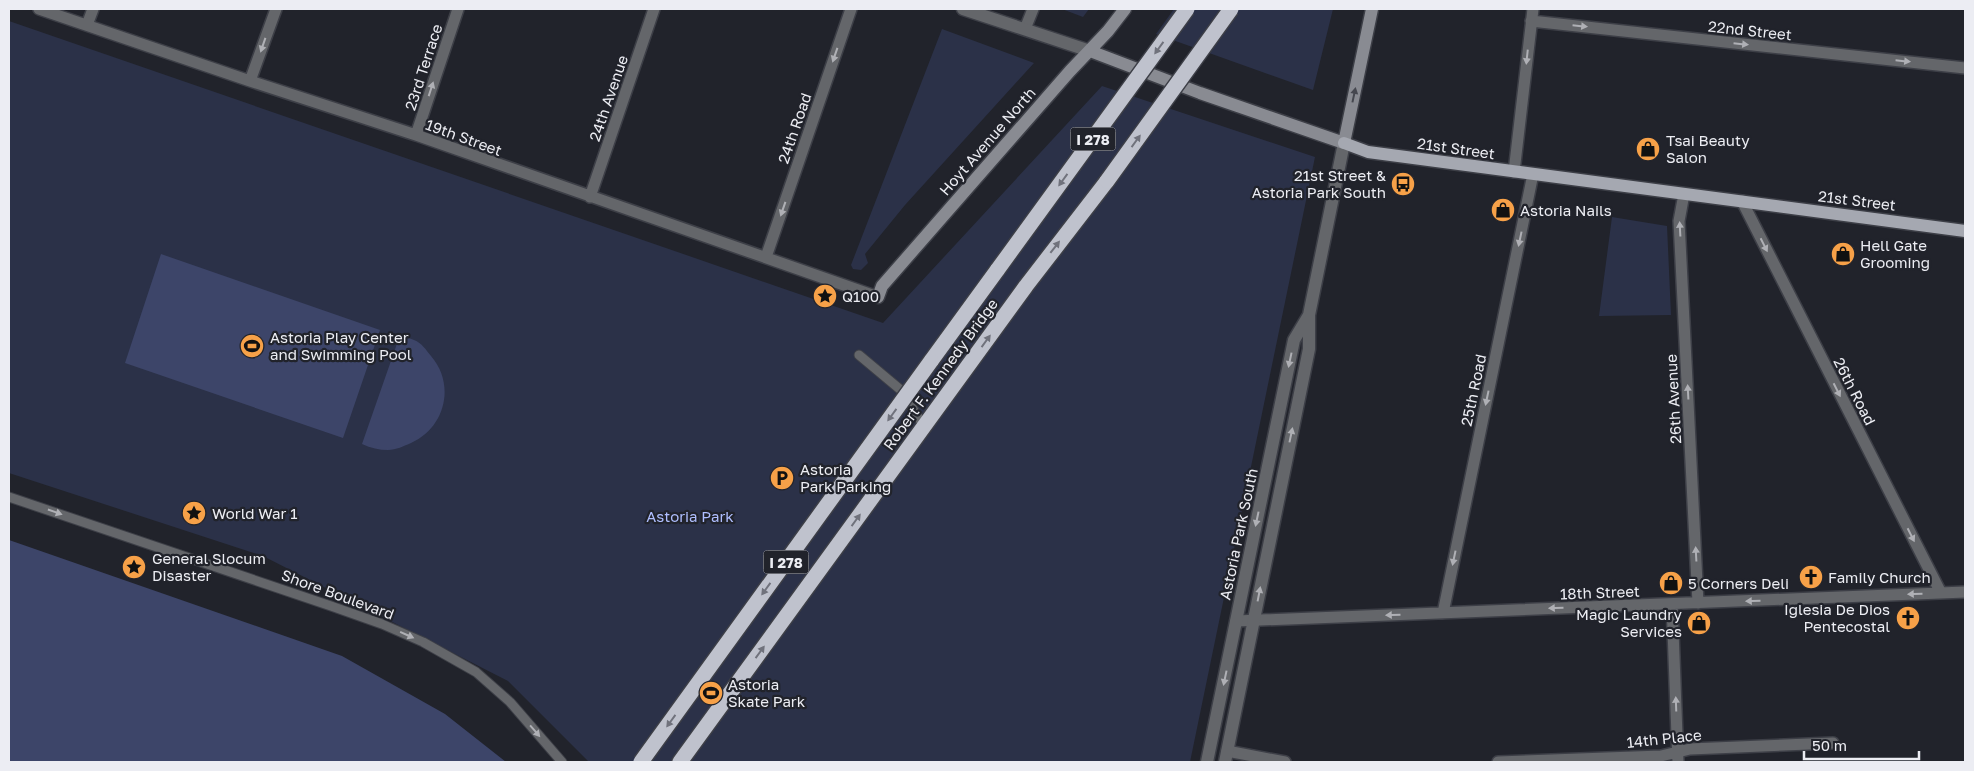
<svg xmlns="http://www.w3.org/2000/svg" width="1974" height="771" font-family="'Golos Text',sans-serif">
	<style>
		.green { fill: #2b3148 }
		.water { fill: #3d4569 }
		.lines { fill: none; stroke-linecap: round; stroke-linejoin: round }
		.pedestrian-casing { stroke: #3d3f47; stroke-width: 11 }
		.minor-casing { stroke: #3d3f47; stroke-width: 14 }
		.tertiary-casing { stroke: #3d3f47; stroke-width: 15 }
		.secondary-casing { stroke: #3d3f47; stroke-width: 15 }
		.primary-casing { stroke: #3d3f47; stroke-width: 15 }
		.motorway-casing { stroke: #3d3f47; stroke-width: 18 }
		.pedestrian { stroke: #64666a; stroke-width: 9 }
		.minor { stroke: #64666a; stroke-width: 11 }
		.tertiary { stroke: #64666a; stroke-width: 12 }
		.secondary { stroke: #898b92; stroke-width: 12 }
		.primary { stroke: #a5a8b1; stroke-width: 12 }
		.motorway { stroke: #bfc2cd; stroke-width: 15 }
		.motorway-bridge-casing { stroke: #3d3f47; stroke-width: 18; stroke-linecap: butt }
		.motorway-bridge { stroke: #bfc2cd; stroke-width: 15 }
		.oneway { fill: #afb0b5 }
		.oneway2 { fill: #70727c }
		.oneway3 { fill: #45474f }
		.labels { text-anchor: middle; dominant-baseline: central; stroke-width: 4.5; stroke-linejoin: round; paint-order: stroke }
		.shield { fill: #21232b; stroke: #afb0b7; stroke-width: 1 }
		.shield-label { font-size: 14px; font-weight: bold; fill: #ecedf3 }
		.street-label { font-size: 15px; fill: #ecedf3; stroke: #21232b }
		.poi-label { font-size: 15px; fill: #ecedf3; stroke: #21232b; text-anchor: start }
		.park-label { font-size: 15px; fill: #afbefe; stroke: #21232b }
	</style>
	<rect width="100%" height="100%" fill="#21232b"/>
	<path class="green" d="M1062,9h27l-6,8z
		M1174,9h159l-20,81 -157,-56z
		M9,21l874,302 219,-237 213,71 -125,605h-601l-81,-81 -245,-125 -254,-83z
		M942,29l92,34 -129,142 -40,49 3,9 -7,7 -8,-1 -2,-4z
		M1612,217l55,9 4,89 -72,1z"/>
	<path class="water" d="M161,254l219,76 -37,108 -218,-75z
		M400,335c4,2 10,3 14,5 8,3 12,10 17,16 25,29 14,72 -20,87 -7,3 -15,7 -23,7 -9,0 -17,-2 -26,-6z
		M9,540l333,116 103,58 61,48h-497z"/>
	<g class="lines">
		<g class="pedestrian-casing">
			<path id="pedestrian" d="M859,355l43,36 21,34
				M9,497l322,109 51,18 41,18 53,30 34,30 52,60"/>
		</g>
		<g class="minor-casing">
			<path id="minor" d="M39,9l211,72 166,54 462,162
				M1531,21l434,47
				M87,25l6,-16
				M1025,29l8,-20
				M250,81l26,-72
				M416,135l42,-126
				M1514,172l19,-163
				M1684,194l-5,27 19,382
				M590,197l64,-188
				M1742,201l199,392
				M766,257l85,-248
				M1672,604l6,158
				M1443,613l90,-439
				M1236,621l729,-29
				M1227,751l58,11
				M1498,762l163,-6 29,-7 143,-6"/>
		</g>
		<g class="tertiary-casing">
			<path id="tertiary" d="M963,9l127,42
				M1207,762l87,-422 15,-25
				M1225,762l84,-413v-34l35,-172"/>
		</g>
		<g class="secondary-casing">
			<path id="secondary" d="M1090,51l110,42 144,50 28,-134
				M878,297l4,-11 188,-215 38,-40 17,-22"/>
		</g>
		<g class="primary-casing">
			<path id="primary" d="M1344,143l24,9 597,79"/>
		</g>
		<g class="motorway-casing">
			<path id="motorway" d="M931,361l67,-92
				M680,762l346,-476 81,-105"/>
		</g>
		<use href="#pedestrian" class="pedestrian"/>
		<use href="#minor" class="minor"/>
		<use href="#tertiary" class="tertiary"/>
		<use href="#secondary" class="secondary"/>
		<use href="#primary" class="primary"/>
		<use href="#motorway" class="motorway"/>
		<g class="motorway-bridge-casing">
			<path id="motorway-bridge" d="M1107,181l124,-172
				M998,269l189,-260
				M641,762l290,-401"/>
		</g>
		<use href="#motorway-bridge" class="motorway-bridge"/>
	</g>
	<defs><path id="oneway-solid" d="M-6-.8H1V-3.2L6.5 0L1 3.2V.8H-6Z" transform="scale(1.25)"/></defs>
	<g class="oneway">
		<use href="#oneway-solid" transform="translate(1580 26) rotate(6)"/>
		<use href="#oneway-solid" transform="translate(1741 44) rotate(6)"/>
		<use href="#oneway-solid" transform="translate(263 45) rotate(109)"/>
		<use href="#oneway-solid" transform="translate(835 55) rotate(109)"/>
		<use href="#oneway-solid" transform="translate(1527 57) rotate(96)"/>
		<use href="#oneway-solid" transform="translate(1903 61) rotate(6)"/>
		<use href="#oneway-solid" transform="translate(431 89) rotate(-72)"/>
		<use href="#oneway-solid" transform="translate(783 209) rotate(109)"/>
		<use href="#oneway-solid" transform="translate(1680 229) rotate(-93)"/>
		<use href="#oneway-solid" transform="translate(1520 239) rotate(102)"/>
		<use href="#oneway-solid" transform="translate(1764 245) rotate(63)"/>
		<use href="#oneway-solid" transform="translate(1290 360) rotate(102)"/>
		<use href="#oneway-solid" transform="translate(1837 390) rotate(63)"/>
		<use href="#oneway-solid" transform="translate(1688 392) rotate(-93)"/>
		<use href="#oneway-solid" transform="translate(1487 398) rotate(102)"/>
		<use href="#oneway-solid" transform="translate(1291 435) rotate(-78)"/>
		<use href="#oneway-solid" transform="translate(55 512) rotate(19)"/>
		<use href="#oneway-solid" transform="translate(1257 519) rotate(102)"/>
		<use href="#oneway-solid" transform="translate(1911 535) rotate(63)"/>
		<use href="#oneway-solid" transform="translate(1696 554) rotate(-93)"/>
		<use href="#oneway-solid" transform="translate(1454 558) rotate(102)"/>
		<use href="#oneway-solid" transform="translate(1259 594) rotate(-79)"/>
		<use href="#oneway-solid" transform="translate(1915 594) rotate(178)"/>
		<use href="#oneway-solid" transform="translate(1753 601) rotate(178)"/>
		<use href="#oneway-solid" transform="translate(1556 608) rotate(178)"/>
		<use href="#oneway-solid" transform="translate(1393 615) rotate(178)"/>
		<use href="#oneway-solid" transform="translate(407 635) rotate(24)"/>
		<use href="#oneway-solid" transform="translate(1225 678) rotate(102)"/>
		<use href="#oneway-solid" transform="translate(1676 704) rotate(-92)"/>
		<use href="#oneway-solid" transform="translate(535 731) rotate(49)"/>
	</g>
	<g class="oneway2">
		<use href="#oneway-solid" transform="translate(1159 48) rotate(126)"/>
		<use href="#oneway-solid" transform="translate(1136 141) rotate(-54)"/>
		<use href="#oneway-solid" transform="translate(1063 180) rotate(126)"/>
		<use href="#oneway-solid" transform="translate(1055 247) rotate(-52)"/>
		<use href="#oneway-solid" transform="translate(986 341) rotate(-54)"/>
		<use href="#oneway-solid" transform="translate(892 415) rotate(126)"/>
		<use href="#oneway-solid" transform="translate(856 520) rotate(-54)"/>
		<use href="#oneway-solid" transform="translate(766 589) rotate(126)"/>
		<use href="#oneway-solid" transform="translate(760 652) rotate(-54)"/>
		<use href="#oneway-solid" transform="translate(671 721) rotate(126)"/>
	</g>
	<use class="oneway3" href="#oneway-solid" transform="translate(1354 95) rotate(-78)"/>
	<defs>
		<g id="shop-disc" transform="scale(1.25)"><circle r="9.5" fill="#f7a148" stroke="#21232b"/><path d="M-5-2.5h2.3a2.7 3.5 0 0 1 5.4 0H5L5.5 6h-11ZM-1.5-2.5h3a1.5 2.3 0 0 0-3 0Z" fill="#111"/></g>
		<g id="bus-disc" transform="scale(1.25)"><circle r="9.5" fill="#f7a148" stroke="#21232b"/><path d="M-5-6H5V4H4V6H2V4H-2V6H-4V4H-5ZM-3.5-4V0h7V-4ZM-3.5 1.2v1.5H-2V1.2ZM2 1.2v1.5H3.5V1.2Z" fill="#111"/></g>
		<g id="sight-disc" transform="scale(1.25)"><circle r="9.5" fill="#f7a148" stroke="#21232b"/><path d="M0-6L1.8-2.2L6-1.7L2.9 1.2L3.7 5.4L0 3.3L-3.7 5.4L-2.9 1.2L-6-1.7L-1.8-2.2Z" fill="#111"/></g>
		<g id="stadium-disc" transform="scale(1.25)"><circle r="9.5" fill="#f7a148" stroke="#21232b"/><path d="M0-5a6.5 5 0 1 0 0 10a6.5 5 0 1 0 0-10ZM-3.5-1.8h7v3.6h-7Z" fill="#111"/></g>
		<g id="parking-disc" transform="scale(1.25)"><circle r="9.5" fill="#f7a148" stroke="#21232b"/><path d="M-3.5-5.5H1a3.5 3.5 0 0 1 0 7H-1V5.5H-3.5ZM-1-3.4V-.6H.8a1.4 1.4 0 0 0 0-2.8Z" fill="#111"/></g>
		<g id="church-disc" transform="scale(1.25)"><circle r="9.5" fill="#f7a148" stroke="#21232b"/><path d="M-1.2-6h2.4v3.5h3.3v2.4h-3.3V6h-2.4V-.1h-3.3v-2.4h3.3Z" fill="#111"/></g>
	</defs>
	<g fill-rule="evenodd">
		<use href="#shop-disc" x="1648" y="149"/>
		<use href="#bus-disc" x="1403" y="184"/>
		<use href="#shop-disc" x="1503" y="210"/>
		<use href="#shop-disc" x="1843" y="254"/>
		<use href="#sight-disc" x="825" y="296"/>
		<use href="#stadium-disc" x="252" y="346"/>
		<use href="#parking-disc" x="782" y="478"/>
		<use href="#sight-disc" x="194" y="513"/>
		<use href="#sight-disc" x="134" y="567"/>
		<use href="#church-disc" x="1811" y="577"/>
		<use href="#shop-disc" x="1671" y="583"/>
		<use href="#church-disc" x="1908" y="618"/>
		<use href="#shop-disc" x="1699" y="623"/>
		<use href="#stadium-disc" x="711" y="693"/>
	</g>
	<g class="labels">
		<g class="shield">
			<rect x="1070.5" y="127.5" width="45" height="23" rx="4"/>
			<rect x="763.5" y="550.5" width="45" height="23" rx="4"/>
		</g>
		<g class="shield-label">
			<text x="1093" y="139">I 278</text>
			<text x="786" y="562">I 278</text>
		</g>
		<g class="street-label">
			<text transform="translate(1750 30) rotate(6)">22nd Street</text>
			<text transform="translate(423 67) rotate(-72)">23rd Terrace</text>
			<text transform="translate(608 98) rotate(-71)">24th Avenue</text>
			<text transform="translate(794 128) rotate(-71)">24th Road</text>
			<text transform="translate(464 137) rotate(20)">19th Street</text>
			<text transform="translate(987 141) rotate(-49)">Hoyt Avenue North</text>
			<text transform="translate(1456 148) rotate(8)">21st Street</text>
			<text transform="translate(1857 200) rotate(7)">21st Street</text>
			<text transform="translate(940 374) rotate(-54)">Robert F. Kennedy Bridge</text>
			<text transform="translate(1473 390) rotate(-78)">25th Road</text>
			<text transform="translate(1855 391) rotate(63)">26th Road</text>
			<text transform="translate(1673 399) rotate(-93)">26th Avenue</text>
			<text transform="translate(1238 534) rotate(-78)">Astoria Park South</text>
			<text transform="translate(1600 592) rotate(-2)">18th Street</text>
			<text transform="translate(338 594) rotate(20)">Shore Boulevard</text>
			<text transform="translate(1664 738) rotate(-6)">14th Place</text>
		</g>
		<g class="poi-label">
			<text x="1666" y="140">Tsai Beauty<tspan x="1666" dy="17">Salon</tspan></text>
			<text x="1386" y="175" text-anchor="end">21st Street &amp;<tspan x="1386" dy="17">Astoria Park South</tspan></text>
			<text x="1520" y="210">Astoria Nails</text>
			<text x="1860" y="245">Hell Gate<tspan x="1860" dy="17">Grooming</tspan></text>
			<text x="842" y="296">Q100</text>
			<text x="270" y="337">Astoria Play Center<tspan x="270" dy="17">and Swimming Pool</tspan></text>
			<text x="800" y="469">Astoria<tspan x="800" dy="17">Park Parking</tspan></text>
			<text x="212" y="513">World War 1</text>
			<text x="152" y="558">General Slocum<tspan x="152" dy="17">Disaster</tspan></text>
			<text x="1828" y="577">Family Church</text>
			<text x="1688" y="583">5 Corners Deli</text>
			<text x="1890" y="609" text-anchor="end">Iglesia De Dios<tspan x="1890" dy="17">Pentecostal</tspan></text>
			<text x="1682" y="614" text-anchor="end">Magic Laundry<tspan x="1682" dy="17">Services</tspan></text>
			<text x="728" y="684">Astoria<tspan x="728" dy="17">Skate Park</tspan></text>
		</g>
		<g class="park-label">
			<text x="690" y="516">Astoria Park</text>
		</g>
	</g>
	<rect width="1974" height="771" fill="none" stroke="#ecedf3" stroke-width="20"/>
	<path d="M1804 751v8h115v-8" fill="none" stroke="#ecedf3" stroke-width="2.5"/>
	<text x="1812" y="751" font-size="15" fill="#ecedf3" stroke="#21232b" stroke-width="4" paint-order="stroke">50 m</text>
</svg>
